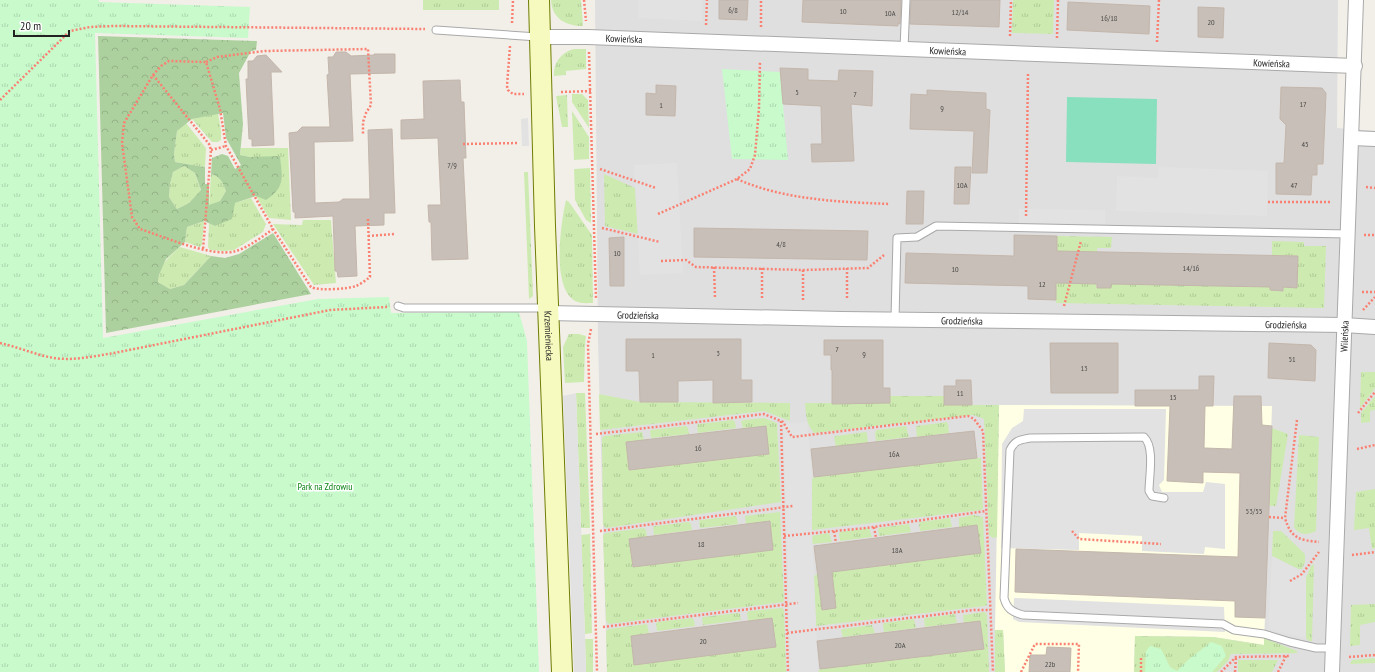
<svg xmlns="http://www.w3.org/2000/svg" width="1375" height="672" font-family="'PT Sans Narrow',sans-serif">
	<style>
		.residential { fill: #e0dfdf }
		.education { fill: #ffffe5 }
		.grass { fill: url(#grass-tufts) }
		.forest { fill: url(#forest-crowns); fill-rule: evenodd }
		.park { fill: url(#park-tufts) }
		.pitch { fill: #88e0be }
		.parking { fill: #e2e2e2 }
		.building { fill: #c7bfb8; stroke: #c4b6ab }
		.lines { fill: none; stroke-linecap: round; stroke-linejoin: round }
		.service-casing { stroke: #a9a9a9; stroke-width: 9 }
		.minor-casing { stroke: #a9a9a9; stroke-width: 16 }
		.secondary-casing { stroke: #707d05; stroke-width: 22 }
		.path { stroke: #fa8072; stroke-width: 2.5; stroke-dasharray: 2 2; stroke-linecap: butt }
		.service { stroke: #fff; stroke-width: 7 }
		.minor { stroke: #fff; stroke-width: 14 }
		.secondary { stroke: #f7fabf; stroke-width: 20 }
		.labels { text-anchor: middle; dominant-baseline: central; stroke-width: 3; stroke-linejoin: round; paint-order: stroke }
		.number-label { font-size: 8px; fill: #4b4948 }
		.street-label { font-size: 10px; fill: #222; stroke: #fff }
		.park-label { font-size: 10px; fill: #0c8416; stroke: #fff }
	</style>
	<defs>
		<pattern id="grass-tufts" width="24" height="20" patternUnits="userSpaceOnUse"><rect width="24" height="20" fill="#cdebb0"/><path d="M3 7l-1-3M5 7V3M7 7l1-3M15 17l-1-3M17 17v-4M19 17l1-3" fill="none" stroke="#b0c997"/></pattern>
		<pattern id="forest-crowns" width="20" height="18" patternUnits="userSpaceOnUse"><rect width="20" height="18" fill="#add19e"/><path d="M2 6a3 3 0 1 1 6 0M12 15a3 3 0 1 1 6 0" fill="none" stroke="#95b388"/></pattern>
		<pattern id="park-tufts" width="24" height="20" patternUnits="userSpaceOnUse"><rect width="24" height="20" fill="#c8facc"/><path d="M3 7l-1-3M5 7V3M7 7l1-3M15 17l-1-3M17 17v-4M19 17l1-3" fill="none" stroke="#acd6af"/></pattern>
	</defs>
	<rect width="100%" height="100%" fill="#f2efe9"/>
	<path class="residential" d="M595,0h743l-1,128 38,3v541h-768l-9,-330z"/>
	<path class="education" d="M999,405l273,1 -8,239 -51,-8 -78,-1 -1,36h-129l-2,-42h-8z"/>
	<path class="grass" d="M423,0h76v10h-76z
		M551,0h30l2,26c-17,0 -31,-7 -32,-26z
		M1013,0h41l-1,34 -41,-1z
		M574,49h12v20l-20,2v4l-12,1c-1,-14 8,-24 20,-27z
		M572,94h10l6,6 1,28 -17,-26z
		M567,95l1,32h-6l-6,-31z
		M572,111l17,26v22l-15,1z
		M218,113l3,18v9l-3,2h-6l-20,-23z
		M186,123l20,25 -1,19 -30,-5 -1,-8 3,-23z
		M241,148h47l3,72 -22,-2 -13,-22 24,-39h-30l-10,-2z
		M184,166l11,7 6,18 -12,12 -12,6 -8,-12 1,-13 3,-12z
		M590,168l1,55 -5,-3 -11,-20 -1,-31z
		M524,172h4l5,124 -4,3z
		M211,174c9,2 12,9 15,17l-6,10 -11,5z
		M604,174l31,14 3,46 -33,-8z
		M251,198l15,26 -3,8 -29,18 -10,1 -14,-1 -2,-3 1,-24 6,3 20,-23z
		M566,200l3,2 23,33 1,68c-6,0 -12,1 -18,-2 -24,-14 -14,-79 -9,-101z
		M303,220h28l5,63 -22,2 -41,-61 29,1z
		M204,221l-2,24 -2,2 -15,-5 2,-15z
		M1057,236l55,1 -1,11h-14v4h-13l13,36 14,-4 159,3v3l13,1v-4h14l1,-31 -26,-1v-14l32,1v4h22l-2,62 -268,-5z
		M180,247l31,9 -27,29 -14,4 -12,-7c2,-17 9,-24 22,-35z
		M569,334h10l7,2 -1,10 -1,36 -19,1 -2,-36z
		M1361,372h14v16l-15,20z
		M576,393h9l5,135h-9z
		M599,394l41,8 150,1v18l-26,-10 -164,19z
		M890,396h54v9h55l-2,132 -4,1 -4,-3 -5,-116 -11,-4 -159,18c-8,-9 -8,-19 -9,-30h84z
		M1375,396v14l-5,1v11l-9,1v-10z
		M764,418l13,5 4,79 -175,26 -3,-3 -1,-87 2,-2 38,-4 2,8 -14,30 139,-16 -3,-28 -23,2 -2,-7 3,-1z
		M733,420l2,2 1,6 -38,5 -1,-8 2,-1z
		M947,422l1,2 1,9 -32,4 -1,-9 1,-2z
		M686,426l2,2 1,6 -38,4 -1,-7 1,-1z
		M906,426l3,11 -33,4 -1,-9 2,-2z
		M1272,428l16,6 -12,72h-7z
		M866,432l1,2 1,9 -32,4 -2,-10 2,-1z
		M1299,435l20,2 -3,94c-8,4 -17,5 -22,-4z
		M977,458h4l2,50 -2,2 -169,20v-51l2,-2z
		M1375,489v59l-3,1 -3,-21 -15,2 2,-38z
		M780,512l4,88 -1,2 -174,22 -3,-3 -3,-86 3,-2 38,-5 2,2 1,7 -18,2 4,28 140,-17 -3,-29 -24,3 -1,-8z
		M973,515l10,2 4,88 -2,1 -169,20 -2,-50 3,-2 163,-21 -3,-27 -18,2v-10z
		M735,516l2,2 1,6 -38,4 -1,-7 2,-1z
		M950,518l2,9 -32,4 -1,-8 1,-1z
		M689,522l2,2 1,6 -38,5 -1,-8 2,-1z
		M909,524l2,8 -32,4 -1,-7 1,-1z
		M869,528l3,9 -32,4 -1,-7 1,-2z
		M1273,531h8l24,23v8l-3,7h-4l-26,-13z
		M829,533l3,9 -30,3 3,-8z
		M590,534l2,99 -7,1 -4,-99z
		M1314,564l-2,77h-3l-3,-3v-60l5,-12z
		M1375,604v18l-15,3v20l-10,1 1,-41z
		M782,608l2,2 2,62h-179l-1,-41 3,-2 38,-5 2,9 -18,3 3,28 142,-18 -4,-28 -24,3 -1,-8 2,-2z
		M984,612l3,2 2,58h-171l2,-3 164,-20 -4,-28 -16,2 -1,-8z
		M738,613l2,1 1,6 -38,5 -1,-7 1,-1z
		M955,614l2,9 -32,4 -1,-7 1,-2z
		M692,618l2,2 1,6 -38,5 -1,-7 1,-2z
		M914,619l2,9 -32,4 -1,-7 1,-2z
		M872,625l3,8 -32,4 -2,-7 2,-1z
		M995,630h8l2,42h-10z
		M1135,636l78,1 51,8v-7l33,13v2l-66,1 -3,7 -11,11h-83z
		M585,639h8v33h-7z
		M1375,658v5l-25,1 2,-4z
		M1238,660h40l-6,12h-34z"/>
	<path class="forest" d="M98,36l159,5 -1,9 -5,1 -12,22 4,51 -3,31 10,2 30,-1c2,21 6,31 -14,44l-10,-4 -21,7 -3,16 -17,7 -11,-5 -17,6 -2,15 -19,17 -7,16 -1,7 12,7 14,-4 27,-29 14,2 14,-4 34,-21 38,61 -205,39zM223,113l3,25 15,27 -6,4 -7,-13 -6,-2 -10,4 -1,16c9,2 12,9 15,17l-6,10 -11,4v-21h-4v-17l-30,-5 -1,-8 3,-23 15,-12zM184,166l11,7 6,17 -12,13 -12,6 -8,-12 1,-13 3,-12z"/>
	<path class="park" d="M0,0h99v2l151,5 -2,31 -153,-5 8,305 215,-39 71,-2 2,16 128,-1 8,29 12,331h-539z
		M722,69l58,3 8,88 -56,-1z
		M1211,642l11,4 4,10 -14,16h-67l1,-21 4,-5 11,3 9,18 7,4 11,-11z"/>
	<path class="pitch" d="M1067,97l90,2 -1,65 -90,-2z"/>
	<path class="parking" d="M638,0h64v21l-64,-3z
		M528,118l1,28h-7l-1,-27z
		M677,163l6,110 -43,2 -6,-110z
		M1159,167l109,4 -1,45 -151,-5 1,-35 41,2z
		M1019,209l86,1v14l-86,-1z
		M576,393l9,241 1,38h-12l-11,-276z
		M1024,409h142l-2,71 -5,5 3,7h41l3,-10 19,2v65l-20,-2 -1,7 -62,-3v-15l-63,-3v17l-78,-2 1,-104 10,-16 11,-7z
		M807,422l5,57v51l6,142h-27l-8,-248z
		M1272,556l26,13 8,9v60l-38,-8z
		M1014,598l210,9 1,25 -206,-10 -6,-3z"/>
	<path class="building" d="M719,0h29l-1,20 -28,-1z
		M803,0h98l-1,24 -2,-1v3l-96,-4z
		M911,0h89l-1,27 -89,-3z
		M1068,2l82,4 -1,28 -82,-4z
		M1198,7l26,1 -1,30 -25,-1z
		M336,52h10l5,4 23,-1v-1h21v19l-45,1 3,67 -39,1 1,61 24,-1 4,-3h27l-2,-69 24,-1 3,84h-11v12l-29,1 2,50 -19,1 -1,-6h-2l-2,-55 -38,2v-6h-2l-4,-79 8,-1 5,-5h28l-3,-52 2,-1 -1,-17h5z
		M266,55l16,17h-11l3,73 -22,1v-7h-3l-2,-39 -1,-21h2v-18h5l4,-5z
		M780,68l28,1v11l30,1 1,-11 34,1 -1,35 -21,-2 3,57 -42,1 -1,-18h11l-1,-38 -38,-2z
		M460,80l1,22h3l2,56h-3l5,101 -36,1 -1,-38h-2l-1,-17h13l-3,-67 -37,1v-19l23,-1 -1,-38z
		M656,85l20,1 -1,30 -29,-1v-22l10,1z
		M1281,87l41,1 4,5 -3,71h-6v11h-5l-1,20 -35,-1v-31h8l2,-38 -6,-6z
		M927,90l59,3v16l4,1 -3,63h-15l2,-42 -64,-2 1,-35 16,1z
		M955,167h16l-2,37h-15z
		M907,191h17l-1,33h-17z
		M694,228l174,3 -1,29 -173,-3z
		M1014,235l43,1v15l241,5 -1,32 -14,-1v4l-13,-1v-3l-159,-3v4h-14v-4l-41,-1v17l-28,-1v-13l-123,-3 1,-30 108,3z
		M624,237v49h-14l-1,-48z
		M626,339h115v41h11v22l-39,1v-23l-35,1v21h-38l-1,-31h-13z
		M824,340h59v48h7v15l-58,1v-34h-1v-15h-7z
		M1050,343h68v50h-67z
		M1269,343l42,2 5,5 -1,31 -47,-3z
		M1199,376h15l-1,30h-8l-1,42 28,1 2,-53h27l1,29 10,1 -7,192 -30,-1v-16l-220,-9 1,-43 222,8 2,-84 -37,-1v11l-36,-2 3,-75h-35v-16h64z
		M956,380h15l1,25h-28v-19h12z
		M766,426l3,28 -140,16 -3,-28z
		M974,431l3,27 -163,19 -3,-28z
		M770,521l3,29 -140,17 -4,-28z
		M977,525l4,28 -149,19 4,36 -14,2 -8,-64z
		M772,618l4,29 -142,18 -3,-29z
		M980,621l4,28 -164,20 -3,-28z
		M1047,647l24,1 -1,24h-41l1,-17h16z"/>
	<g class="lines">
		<g class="service-casing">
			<path id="service" d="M436,30l102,7
				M904,49l2,-49
				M398,306l6,2h142
				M895,319l2,-81 20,-1 19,-11 412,8
				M1164,498l-12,-2 -3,-5c0,-14 6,-44 -5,-54l-114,1c-10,2 -15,2 -20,12l-6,148c3,11 8,14 19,17l200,9 11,6 30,4 26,8 26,6h17"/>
		</g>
		<g class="minor-casing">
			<g id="minor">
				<path id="s1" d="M540,37h48l767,29"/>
				<path d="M1352,138l23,1"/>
				<path id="s2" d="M548,313l294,6 502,6 31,2"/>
				<path id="s3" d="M1332,672l24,-672"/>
			</g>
		</g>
		<g class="secondary-casing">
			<g id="secondary">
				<path id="s4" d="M539,0l6,226 17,446"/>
			</g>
		</g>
		<path class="path" d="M584,0l2,21
			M512,23l1,-23
			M706,25l1,-25
			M761,27v-27
			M1010,36l1,-36
			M1057,38l1,-38
			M1157,42l2,-42
			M510,46l-3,40 1,4 5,4h11
			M589,52l7,247
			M206,62l11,-5 48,-6 103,-2 3,56 -5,8 -3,9v13
			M153,75l56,69 2,6 -8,100
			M561,92l30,-1
			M0,100l70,-69 20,-4 23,-1 312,3
			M463,144l56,-1
			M211,150l15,-4
			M600,169l56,19
			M737,179c47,21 103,23 153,25
			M1366,187l9,1
			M1268,202h64
			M658,214l79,-35 13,-10 5,-14 4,-47 1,-47
			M1026,216l2,-144
			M602,228l58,14
			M273,229c-11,8 -24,18 -37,22 -24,7 -71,-14 -96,-22l-8,-12 -10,-74 2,-20 29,-48 8,-9 8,-5 37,1 14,47 6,37 46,81 1,2 38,58c7,4 37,2 45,-1 5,-2 10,-6 14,-9l-2,-58
			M1364,235h11
			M368,236l27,-2
			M661,261l25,-1 10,7 107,3 65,-2 16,-13
			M714,267l1,31
			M762,268v30
			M847,268v32
			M1362,292h13
			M803,300v-30
			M1064,306l17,-65
			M1363,310l12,-13
			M591,329l-3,15 9,328
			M0,343c18,4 36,12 54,15 20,3 41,-2 60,-5l216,-43 57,-3
			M1358,413l17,-21
			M1297,420l-12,98c6,21 15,22 34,24
			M781,421l7,251
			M596,434l168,-20 19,8 9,15 176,-21 6,3 9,12 10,241
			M1357,449l18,-4
			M1269,517l15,1
			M874,527l2,11
			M600,531l193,-25
			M834,531l2,12
			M1072,531l7,8 82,5
			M784,536l82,-8 120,-17
			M1352,555l23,-3
			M1290,581l12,-7 17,-22
			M603,627l195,-24
			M787,633l187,-23h16
			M1349,657l26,-2
			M1021,672l14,-28h44l-1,28
			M1141,672v-16
			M1221,672l15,-15 54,-1
			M1235,672l1,-15
			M1278,672l8,-16"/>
		<use href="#service" class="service"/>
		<use href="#minor" class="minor"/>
		<use href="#secondary" class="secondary"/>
	</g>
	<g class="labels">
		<g class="number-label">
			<text x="733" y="10">6/8</text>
			<text x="843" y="11">10</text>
			<text x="960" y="12">12/14</text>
			<text x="890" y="13">10A</text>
			<text x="1109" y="18">16/18</text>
			<text x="1211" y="22">20</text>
			<text x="797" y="92">5</text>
			<text x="855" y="94">7</text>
			<text x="1303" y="104">17</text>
			<text x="661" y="105">1</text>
			<text x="942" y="108">9</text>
			<text x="1305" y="144">45</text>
			<text x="452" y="165">7/9</text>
			<text x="962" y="185">10A</text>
			<text x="1294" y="185">47</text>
			<text x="781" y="244">4/8</text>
			<text x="617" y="253">10</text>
			<text x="1191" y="268">14/16</text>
			<text x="955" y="269">10</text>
			<text x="1042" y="284">12</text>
			<text x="837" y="349">7</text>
			<text x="718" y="353">3</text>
			<text x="864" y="354">9</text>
			<text x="653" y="355">1</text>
			<text x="1292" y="359">51</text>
			<text x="1084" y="368">13</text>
			<text x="960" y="393">11</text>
			<text x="1173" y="397">15</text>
			<text x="698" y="448">16</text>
			<text x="894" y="454">16A</text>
			<text x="1254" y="511">53/55</text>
			<text x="701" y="544">18</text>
			<text x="897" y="550">18A</text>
			<text x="703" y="641">20</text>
			<text x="900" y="645">20A</text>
			<text x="1050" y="664">22b</text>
		</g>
		<g class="street-label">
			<text stroke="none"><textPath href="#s1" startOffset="84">Kowieńska</textPath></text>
			<text stroke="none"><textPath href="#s1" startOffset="408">Kowieńska</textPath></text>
			<text stroke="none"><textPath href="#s1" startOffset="732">Kowieńska</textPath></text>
			<text stroke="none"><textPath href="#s2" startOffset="90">Grodzieńska</textPath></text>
			<text stroke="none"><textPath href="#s2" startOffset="414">Grodzieńska</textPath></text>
			<text stroke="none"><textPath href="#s2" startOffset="738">Grodzieńska</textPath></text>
			<text stroke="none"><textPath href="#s4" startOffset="336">Krzemieniecka</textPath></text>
			<text stroke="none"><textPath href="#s3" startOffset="336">Wileńska</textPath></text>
		</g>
		<g class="park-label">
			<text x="325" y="486">Park na Zdrowiu</text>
		</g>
	</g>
	<path d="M14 30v6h55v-6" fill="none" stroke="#222222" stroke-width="2"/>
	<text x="20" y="30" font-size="12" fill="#222222" stroke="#ffffff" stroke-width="3" paint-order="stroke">20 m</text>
</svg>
